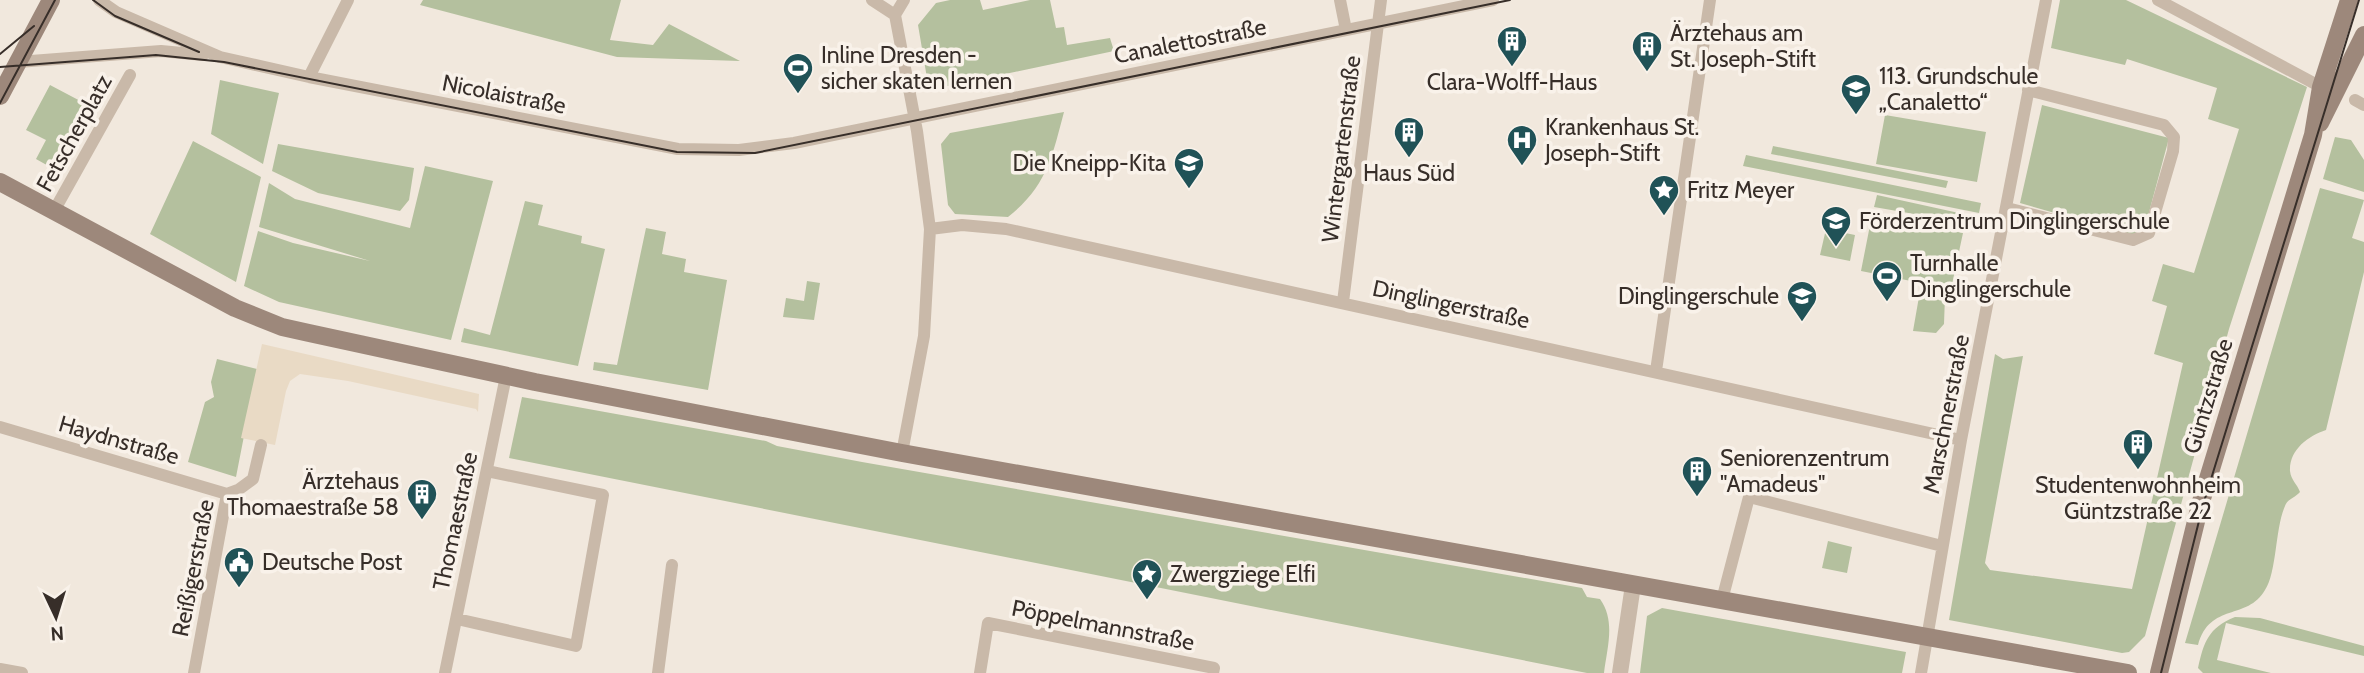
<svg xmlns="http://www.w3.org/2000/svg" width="2364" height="673" font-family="Cabin,sans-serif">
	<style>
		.green { fill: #b4c09e }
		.plaza { fill: #e9dac5 }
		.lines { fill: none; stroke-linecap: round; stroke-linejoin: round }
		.minor { stroke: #c9b9a9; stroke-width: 12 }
		.tertiary { stroke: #c9b9a9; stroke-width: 16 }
		.secondary { stroke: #9d887b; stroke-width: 18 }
		.tram { stroke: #372e29; stroke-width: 2 }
		.labels { text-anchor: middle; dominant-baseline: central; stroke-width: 7; stroke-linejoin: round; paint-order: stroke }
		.poi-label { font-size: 23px; fill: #372e29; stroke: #f9f2ea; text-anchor: start }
		.street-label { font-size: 23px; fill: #372e29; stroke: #f9f2ea }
	</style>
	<rect width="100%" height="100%" fill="#f1e8dd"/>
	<path class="green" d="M423,0h198l-11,40 43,5 16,-21 71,37 -123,-4 -197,-52z
		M950,0h30l3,10 47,-10h20l6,28 8,-1 3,18 43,-7 4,13 -185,39 -11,-65 18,-22z
		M2060,0h66l181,87 -78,242 -84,307 -16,16 -7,1 -173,-33 46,-266 8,5 20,-3 -38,207 5,7 142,19 51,-226 -29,-9 13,-48 -15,-5 11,-37 31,9 45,-144 -31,-10 9,-31 -90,-29 -2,6 -74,-17z
		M220,80l59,13 -16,71 -52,-30z
		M50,85l36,19 -34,64 -16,-9 10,-19 -20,-10z
		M2042,105l127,33 -25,93 -9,5 -115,-33z
		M1064,112c-12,45 -17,74 -56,105l-53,-3 -7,-9 -7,-61 9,-11z
		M1885,115l101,17 -9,50 -101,-18z
		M2335,137l16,3 13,20v32l-41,-13z
		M193,141l68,36 -25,105 -86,-48z
		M278,144l136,24 -5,32 -9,11 -82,-18 -46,-22z
		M1773,146l175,35 -2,7 -175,-34z
		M1746,155l235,48 -2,10 -236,-47z
		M425,166l68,15 -42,159 -172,-38 -35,-16 14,-55 35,12 77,18 -111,-34 10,-44 26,16 115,29z
		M2320,188l44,12 -12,38 12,4v30l-38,158c-18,6 -37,20 -36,41 1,9 7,13 10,21 -5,6 -13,7 -15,14 -10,22 -8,66 -20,84 -18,31 -55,12 -67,55l-13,-2z
		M1877,195l91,20 -2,8 -92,-16z
		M525,201l18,4 -5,20 44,11 -1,7 24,6 -27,117 -117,-24 3,-14 26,7z
		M1872,215l91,18 -12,56 -90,-18z
		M646,228l20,4 -4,22 24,5 -2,13 43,8 -19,110 -115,-20 1,-8 23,3z
		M1826,229l29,6 -5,26 -30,-6z
		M807,281l13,2 -6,37 -31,-3 3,-19 18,3z
		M1920,291l25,5 -1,28 -8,9 -23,-2z
		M217,359l40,10 -21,108 -48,-15 17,-60 9,-5 -3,-15z
		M522,397l244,44 11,5 85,16 720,126 5,9 13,2c16,22 7,49 4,74h-17l-1078,-215z
		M1828,541l24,6 -5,26 -25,-5z
		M1662,608l244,44 -4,21h-262l7,-57z
		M2235,617l25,1 104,28v10l-138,-33 -9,37 54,13h-68l-5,-5c6,-26 10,-40 37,-51z"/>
	<path class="plaza" d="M262,344l217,50 -1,18 -2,-3 -128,-28 -48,-7 -10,7 -4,10 -11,54 -34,-7z"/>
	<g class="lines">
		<path class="minor" d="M99,0l17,12 104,45 89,20 369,72 61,1 55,-7 699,-143
			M872,0l23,15
			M1340,0l6,30
			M2158,0l163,87
			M18,62l143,-11 42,4
			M309,77l39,-77
			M2355,100l9,5
			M2007,208l126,32 16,-7 24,-82 1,-14 -10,-12 -136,-35
			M54,211l76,-136
			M930,229l32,-4 44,4 955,211
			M1343,302l38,-302
			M1656,371l54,-371
			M0,427l227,67
			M902,453l22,-117 6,-107 -13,-98 -22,-116 9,-15
			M227,494l11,-4 15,-11 8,-34
			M1722,600l27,-103 193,49
			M457,619l119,27 27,-151 -116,-24
			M0,669l22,4
			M194,673l33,-179
			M445,673l61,-297
			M658,673l14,-108
			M980,673l8,-50 226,45 -1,5
			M1921,673l40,-233 85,-440"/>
		<path class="tertiary" d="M1620,673l13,-88"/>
		<path class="secondary" d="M0,96l51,-96
			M2320,123l44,-88
			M0,182l235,126 47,19 27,6 226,49 367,71 1226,220
			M2159,673l41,-168 113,-370 8,-48 28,-87"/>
		<path class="tram" d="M93,0l22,16 84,36
			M0,54l34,-28
			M0,67l156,-12 68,7 453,90 78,1 755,-153
			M0,103l55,-103
			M2161,673l42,-168 156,-505"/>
	</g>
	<defs>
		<g id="building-pin" transform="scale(1.575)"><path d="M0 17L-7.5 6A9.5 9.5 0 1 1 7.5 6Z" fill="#205257" stroke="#f9f2ea"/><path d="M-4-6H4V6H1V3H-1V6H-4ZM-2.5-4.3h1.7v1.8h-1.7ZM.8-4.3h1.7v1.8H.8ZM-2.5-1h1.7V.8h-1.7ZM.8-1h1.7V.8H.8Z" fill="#fff"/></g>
		<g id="stadium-pin" transform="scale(1.575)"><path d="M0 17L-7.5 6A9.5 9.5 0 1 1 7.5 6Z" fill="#205257" stroke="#f9f2ea"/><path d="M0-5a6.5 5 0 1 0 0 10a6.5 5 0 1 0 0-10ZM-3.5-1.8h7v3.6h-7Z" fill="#fff"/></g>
		<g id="school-pin" transform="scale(1.575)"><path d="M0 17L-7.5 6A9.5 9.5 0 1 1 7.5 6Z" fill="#205257" stroke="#f9f2ea"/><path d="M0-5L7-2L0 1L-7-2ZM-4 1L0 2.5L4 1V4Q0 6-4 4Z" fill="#fff"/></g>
		<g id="hospital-pin" transform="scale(1.575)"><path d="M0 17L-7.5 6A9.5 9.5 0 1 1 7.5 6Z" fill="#205257" stroke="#f9f2ea"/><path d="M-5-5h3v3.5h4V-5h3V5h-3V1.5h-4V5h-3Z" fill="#fff"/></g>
		<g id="sight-pin" transform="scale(1.575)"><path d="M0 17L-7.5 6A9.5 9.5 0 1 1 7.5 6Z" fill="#205257" stroke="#f9f2ea"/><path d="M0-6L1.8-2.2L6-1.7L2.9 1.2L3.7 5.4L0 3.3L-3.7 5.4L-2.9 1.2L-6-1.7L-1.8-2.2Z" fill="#fff"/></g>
		<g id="civic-pin" transform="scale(1.575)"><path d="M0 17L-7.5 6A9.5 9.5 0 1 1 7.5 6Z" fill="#205257" stroke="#f9f2ea"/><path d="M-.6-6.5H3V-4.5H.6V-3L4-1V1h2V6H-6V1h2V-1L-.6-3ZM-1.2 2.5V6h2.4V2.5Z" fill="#fff"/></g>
	</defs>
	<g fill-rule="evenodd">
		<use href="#building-pin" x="1512" y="41"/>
		<use href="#building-pin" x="1647" y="46"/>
		<use href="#stadium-pin" x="798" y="68"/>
		<use href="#school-pin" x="1856" y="89"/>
		<use href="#building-pin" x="1409" y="132"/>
		<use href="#hospital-pin" x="1522" y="140"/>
		<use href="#school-pin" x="1189" y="163"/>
		<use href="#sight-pin" x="1664" y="190"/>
		<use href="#school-pin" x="1836" y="221"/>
		<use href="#stadium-pin" x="1887" y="276"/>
		<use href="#school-pin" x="1802" y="296"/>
		<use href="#building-pin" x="2138" y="444"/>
		<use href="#building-pin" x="1697" y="471"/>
		<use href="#building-pin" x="422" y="494"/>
		<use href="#civic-pin" x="239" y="562"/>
		<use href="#sight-pin" x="1147" y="574"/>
	</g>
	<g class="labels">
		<g class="poi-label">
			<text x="1670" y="33">Ärztehaus am<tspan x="1670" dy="26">St. Joseph-Stift</tspan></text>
			<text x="821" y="55">Inline Dresden -<tspan x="821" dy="26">sicher skaten lernen</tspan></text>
			<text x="1879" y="76">113. Grundschule<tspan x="1879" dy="26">„Canaletto“</tspan></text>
			<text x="1512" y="82" text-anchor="middle">Clara-Wolff-Haus</text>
			<text x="1545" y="127">Krankenhaus St.<tspan x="1545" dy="26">Joseph-Stift</tspan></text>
			<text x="1166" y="163" text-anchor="end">Die Kneipp-Kita</text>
			<text x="1409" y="173" text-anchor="middle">Haus Süd</text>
			<text x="1687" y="190">Fritz Meyer</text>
			<text x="1859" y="221">Förderzentrum Dinglingerschule</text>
			<text x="1910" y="263">Turnhalle<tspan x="1910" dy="26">Dinglingerschule</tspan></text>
			<text x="1779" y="296" text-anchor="end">Dinglingerschule</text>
			<text x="1720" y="458">Seniorenzentrum<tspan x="1720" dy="26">"Amadeus"</tspan></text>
			<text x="399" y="481" text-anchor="end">Ärztehaus<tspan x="399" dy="26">Thomaestraße 58</tspan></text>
			<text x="2138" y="485" text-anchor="middle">Studentenwohnheim<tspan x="2138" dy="26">Güntzstraße 22</tspan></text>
			<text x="262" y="562">Deutsche Post</text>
			<text x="1170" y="574">Zwergziege Elfi</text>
		</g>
		<g class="street-label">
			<text transform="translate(1190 41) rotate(-11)">Canalettostraße</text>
			<text transform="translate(504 94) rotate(11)">Nicolaistraße</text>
			<text transform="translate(74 133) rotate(-61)">Fetscherplatz</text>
			<text transform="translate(1341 149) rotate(-83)">Wintergartenstraße</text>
			<text transform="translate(1451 304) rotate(12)">Dinglingerstraße</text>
			<text transform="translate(2208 396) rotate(-73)">Güntzstraße</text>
			<text transform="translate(1946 414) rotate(-79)">Marschnerstraße</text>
			<text transform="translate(119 440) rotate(16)">Haydnstraße</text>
			<text transform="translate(455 521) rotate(-78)">Thomaestraße</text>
			<text transform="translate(193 568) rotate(-79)">Reißigerstraße</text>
			<text transform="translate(1103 625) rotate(11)">Pöppelmannstraße</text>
		</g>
	</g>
	<g transform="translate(56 617) rotate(176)" stroke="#f9f2ea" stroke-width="5" paint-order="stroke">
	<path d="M0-5L12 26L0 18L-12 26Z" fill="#372e29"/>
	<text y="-10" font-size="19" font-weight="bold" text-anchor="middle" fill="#372e29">N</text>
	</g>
</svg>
